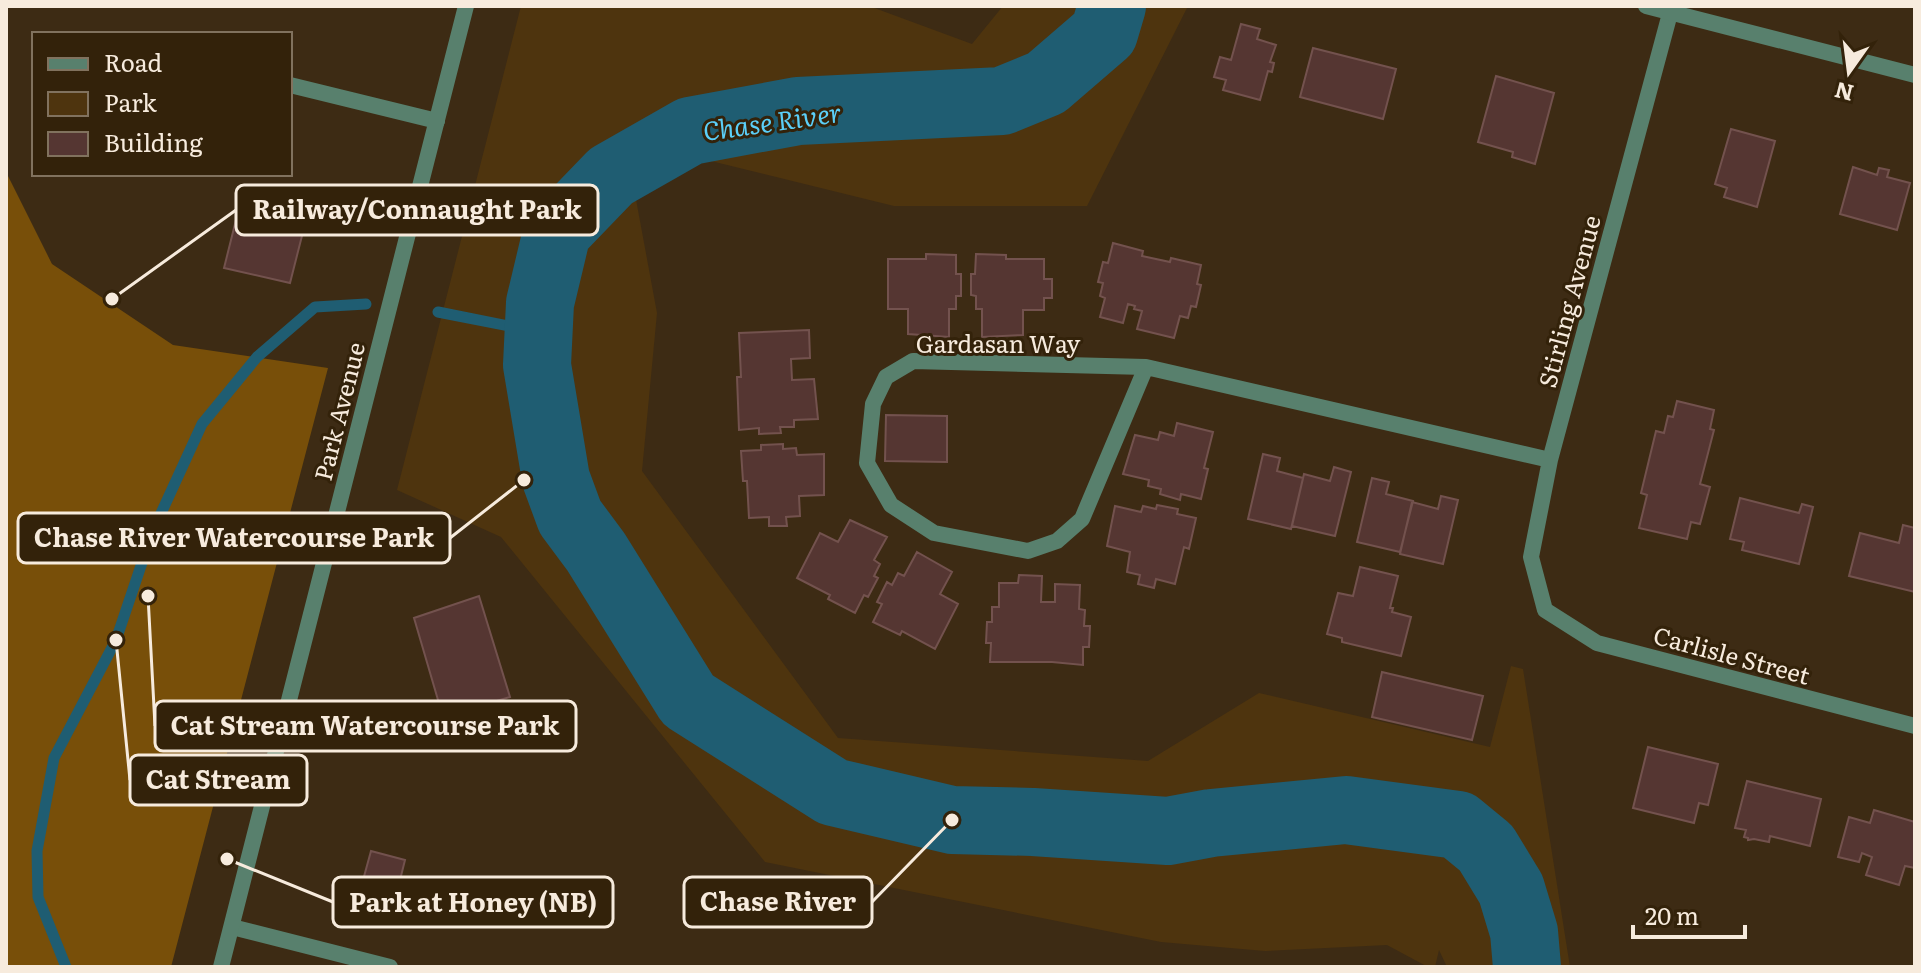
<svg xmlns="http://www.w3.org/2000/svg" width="1921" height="973" font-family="Literata,serif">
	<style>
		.green { fill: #4e340e }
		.forest { fill: #784f09 }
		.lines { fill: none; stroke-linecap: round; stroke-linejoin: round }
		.stream { stroke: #1f5d72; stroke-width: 11 }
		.river { stroke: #1f5d72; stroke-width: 68 }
		.building { fill: #553632; stroke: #73524e; stroke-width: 2 }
		.minor { stroke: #58806d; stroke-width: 16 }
		.tertiary { stroke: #58806d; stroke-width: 16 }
		.labels { text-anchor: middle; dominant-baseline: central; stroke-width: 6; stroke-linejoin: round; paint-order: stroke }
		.street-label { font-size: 24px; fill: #f7ebdd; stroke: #33220a }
		.water-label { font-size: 26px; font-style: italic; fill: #5bcff8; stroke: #33220a }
		.leader { fill: none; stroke: #f7ebdd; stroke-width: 3 }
		.callout-dot { fill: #f7ebdd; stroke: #33220a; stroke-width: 3 }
		.callout { fill: #33220a; stroke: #f7ebdd; stroke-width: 3 }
		.callout-label { font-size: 26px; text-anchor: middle; font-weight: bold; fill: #f7ebdd }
	</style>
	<rect width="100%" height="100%" fill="#3d2b14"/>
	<path class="green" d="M521,6h348l103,38 31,-38h185l-101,200h-193l-269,-66 32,173 -15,158 196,267 310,23 111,-68 231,54 21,-81 12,3 47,298h-123l-8,-17 -4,17h-7l-41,-22 -122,6 -104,-9 -396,-80 -264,-325 -104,-47z"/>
	<path class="forest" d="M6,172l46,92 121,81 155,23 -157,599h-165z"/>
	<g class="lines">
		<path class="stream" d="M438,312l101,20
			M66,967l-28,-70 -1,-46 17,-93 62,-118 36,-107 50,-109 55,-67 58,-50 51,-3"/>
		<path class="river" d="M1112,6l-8,27 -58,50 -44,18 -204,10 -108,20 -79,45 -54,56 -17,71 -3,62 19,114 14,38 26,35 92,148 145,92 119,28 81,2 135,9 43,-8 135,-13 112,15 28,23 25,41 13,43 3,35"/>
	</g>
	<path class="building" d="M1241,24l19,5 -3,10 19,6 -6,17 4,1 -2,9 -4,-1 -8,29 -37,-10 3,-10 -12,-3 6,-20 11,3z
		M1313,48l83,21 -13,50 -83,-22z
		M1496,76l58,17 -19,71 -23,-7 1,-5 -35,-10z
		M1731,129l44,12 -18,66 -33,-10 3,-9 -12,-4z
		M1853,167l24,8 2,-7 10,2 -2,7 23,6 -13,47 -57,-16z
		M239,208l66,16 -15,59 -66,-15z
		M1113,243l30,8 -1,5 28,6 1,-4 30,7 -4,19 4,1 -5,22 -5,-1 -3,12 -8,-2 -6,22 -37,-9 5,-18 -8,-2 1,-3 -7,-2 -5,19 -23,-6 5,-19 -5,-2 3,-13 -5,-1 5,-20 5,1z
		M926,254l30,1v19h5v22h-5v13h-7v28l-41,-3v-25h-20v-50h38z
		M976,254l30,1v4h38v20h8v19h-8v12h-21v25l-41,2v-28h-6v-13l-5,-1v-21h4z
		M809,330l1,28 -19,1 1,21 22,-1 4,40 -24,1v7h-14l1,6 -22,1v-6l-20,2 -2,-53h4l-2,-44z
		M1677,401l37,9 -4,19 4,1 -14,54 10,3 -10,37 -9,-2 -4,17 -48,-11 8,-33 -6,-2 15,-62 8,2 4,-17 5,1z
		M886,415l61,1v46l-62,-1z
		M1177,423l36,9 -9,36 4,1 -7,30 -20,-5 -1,6 -20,-6 1,-5 -13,-3 1,-6 -26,-6 12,-39 23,5 2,-8 14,4z
		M783,444v5l13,-1 1,7 27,-1v41l-25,1 1,20 -14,1 1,9h-18v-9l-20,1 -2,-37h-4l-2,-30 20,-1v-5z
		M1263,454l17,4 -3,13 26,7 -12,51 -43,-10z
		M1334,467l17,5 -16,64 -43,-10 12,-52 26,7z
		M1372,478l17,4 -3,12 27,7 -13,51 -43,-10z
		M1441,496l17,4 -15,64 -43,-10 12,-52 26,7z
		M1740,498l59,15 3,-9 11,3 -14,57 -57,-14 2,-8 -14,-3z
		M1157,505l21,4 -1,5 19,4 -7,31 -5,-2 -9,37 -19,-5 -2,9 -16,-4 2,-9 -13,-3 3,-20 -23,-6 8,-40 26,6 2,-6 13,3z
		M850,520l37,17 -13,23 6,4 -6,12 4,2 -10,19 -4,-2 -9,18 -27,-14 2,-4 -33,-17 23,-45 18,9z
		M1903,525l12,3v64l-66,-16 11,-43 39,10z
		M917,552l35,20 -12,22 18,10 -23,45 -33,-18 -2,4 -27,-13 9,-18 -5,-2 10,-20 5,3 6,-12 6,3z
		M1360,567l38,9 -8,32h3l-1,4 19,5 -10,39 -59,-14v-4l-15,-4 11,-41 15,3z
		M1019,575l23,1 -1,26h14v-18l25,1 -1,24 6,1 -1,16h6l-1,21h-6v18l-31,-3h-62l1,-19h-5l1,-21h5v-15h7v-24h19z
		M479,596l31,101 -67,20 -29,-99z
		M1382,672l101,24 -11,44 -100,-23z
		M1648,747l70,17 -10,41 -9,-2 -5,20 -61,-15z
		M1747,781l74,18 -11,47 -40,-10 -1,6 -15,-3 -6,1v-2l-4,-1 2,-7 -11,-2z
		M1874,810l41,12v46l-10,-2 -6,19 -33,-10 6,-18 -10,-4 -3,9 -21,-5 11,-40 21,6z
		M371,851l34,9 -8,32 24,5 -6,21 -17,-5 -2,11 -42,-11z"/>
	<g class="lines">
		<path class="minor" d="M1672,6l-122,454 -19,97 14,53 52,33 318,83
			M290,85l147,36
			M1146,367l-64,152 -25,22 -29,10 -94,-18 -43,-28 -24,-42 6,-59 13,-27 27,-16 233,6 404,93
			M232,927l158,40"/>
		<path class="tertiary" d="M1646,6l269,69
			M221,967l245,-961"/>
	</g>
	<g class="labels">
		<g class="street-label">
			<text transform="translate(1568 301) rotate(-75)">Stirling Avenue</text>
			<text x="998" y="342">Gardasan Way</text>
			<text transform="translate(338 411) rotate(-76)">Park Avenue</text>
			<text transform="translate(1732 654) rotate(15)">Carlisle Street</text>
		</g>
		<g class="water-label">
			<text transform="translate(772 120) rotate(-8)">Chase River</text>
		</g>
	</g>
	<path class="leader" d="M112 299L236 210M524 480L450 538M148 596L155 726M116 640L130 780M952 820L872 902M227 859L333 902"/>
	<g class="callout-dot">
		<circle cx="112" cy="299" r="8"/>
		<circle cx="524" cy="480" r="8"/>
		<circle cx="148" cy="596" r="8"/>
		<circle cx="116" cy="640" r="8"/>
		<circle cx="952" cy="820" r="8"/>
		<circle cx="227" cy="859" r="8"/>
	</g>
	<g class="callout">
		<rect x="236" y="185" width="362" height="50" rx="8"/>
		<rect x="18" y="513" width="432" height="50" rx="8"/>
		<rect x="155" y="701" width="421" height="50" rx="8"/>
		<rect x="130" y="755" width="177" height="50" rx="8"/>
		<rect x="684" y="877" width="188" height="50" rx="8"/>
		<rect x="333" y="877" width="280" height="50" rx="8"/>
	</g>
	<g class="callout-label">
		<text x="417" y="219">Railway/Connaught Park</text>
		<text x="234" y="547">Chase River Watercourse Park</text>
		<text x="365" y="735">Cat Stream Watercourse Park</text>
		<text x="218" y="789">Cat Stream</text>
		<text x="778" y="911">Chase River</text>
		<text x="473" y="912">Park at Honey (NB)</text>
	</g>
	<rect width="1921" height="973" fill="none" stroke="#f7ebdd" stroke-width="16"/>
	<rect x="32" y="32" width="260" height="144" fill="#33220a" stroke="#81725e" stroke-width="2"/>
	<rect x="48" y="58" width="40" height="12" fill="#58806d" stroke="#81725e" stroke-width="2"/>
	<text x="104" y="72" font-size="24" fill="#f7ebdd">Road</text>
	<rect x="48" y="92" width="40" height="24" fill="#4e340e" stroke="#81725e" stroke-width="2"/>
	<text x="104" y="112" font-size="24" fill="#f7ebdd">Park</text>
	<rect x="48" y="132" width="40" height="24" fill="#553632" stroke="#81725e" stroke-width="2"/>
	<text x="104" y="152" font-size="24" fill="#f7ebdd">Building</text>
	<g transform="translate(1849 72) rotate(194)" stroke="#33220a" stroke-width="6" paint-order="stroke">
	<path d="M0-6L14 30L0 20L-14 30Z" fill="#f7ebdd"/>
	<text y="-12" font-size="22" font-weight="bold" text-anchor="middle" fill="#f7ebdd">N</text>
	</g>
	<path d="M1633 925v12h112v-12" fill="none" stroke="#f7ebdd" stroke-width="4"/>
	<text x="1645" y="925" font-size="24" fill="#f7ebdd" stroke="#33220a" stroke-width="6" paint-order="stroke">20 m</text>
</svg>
